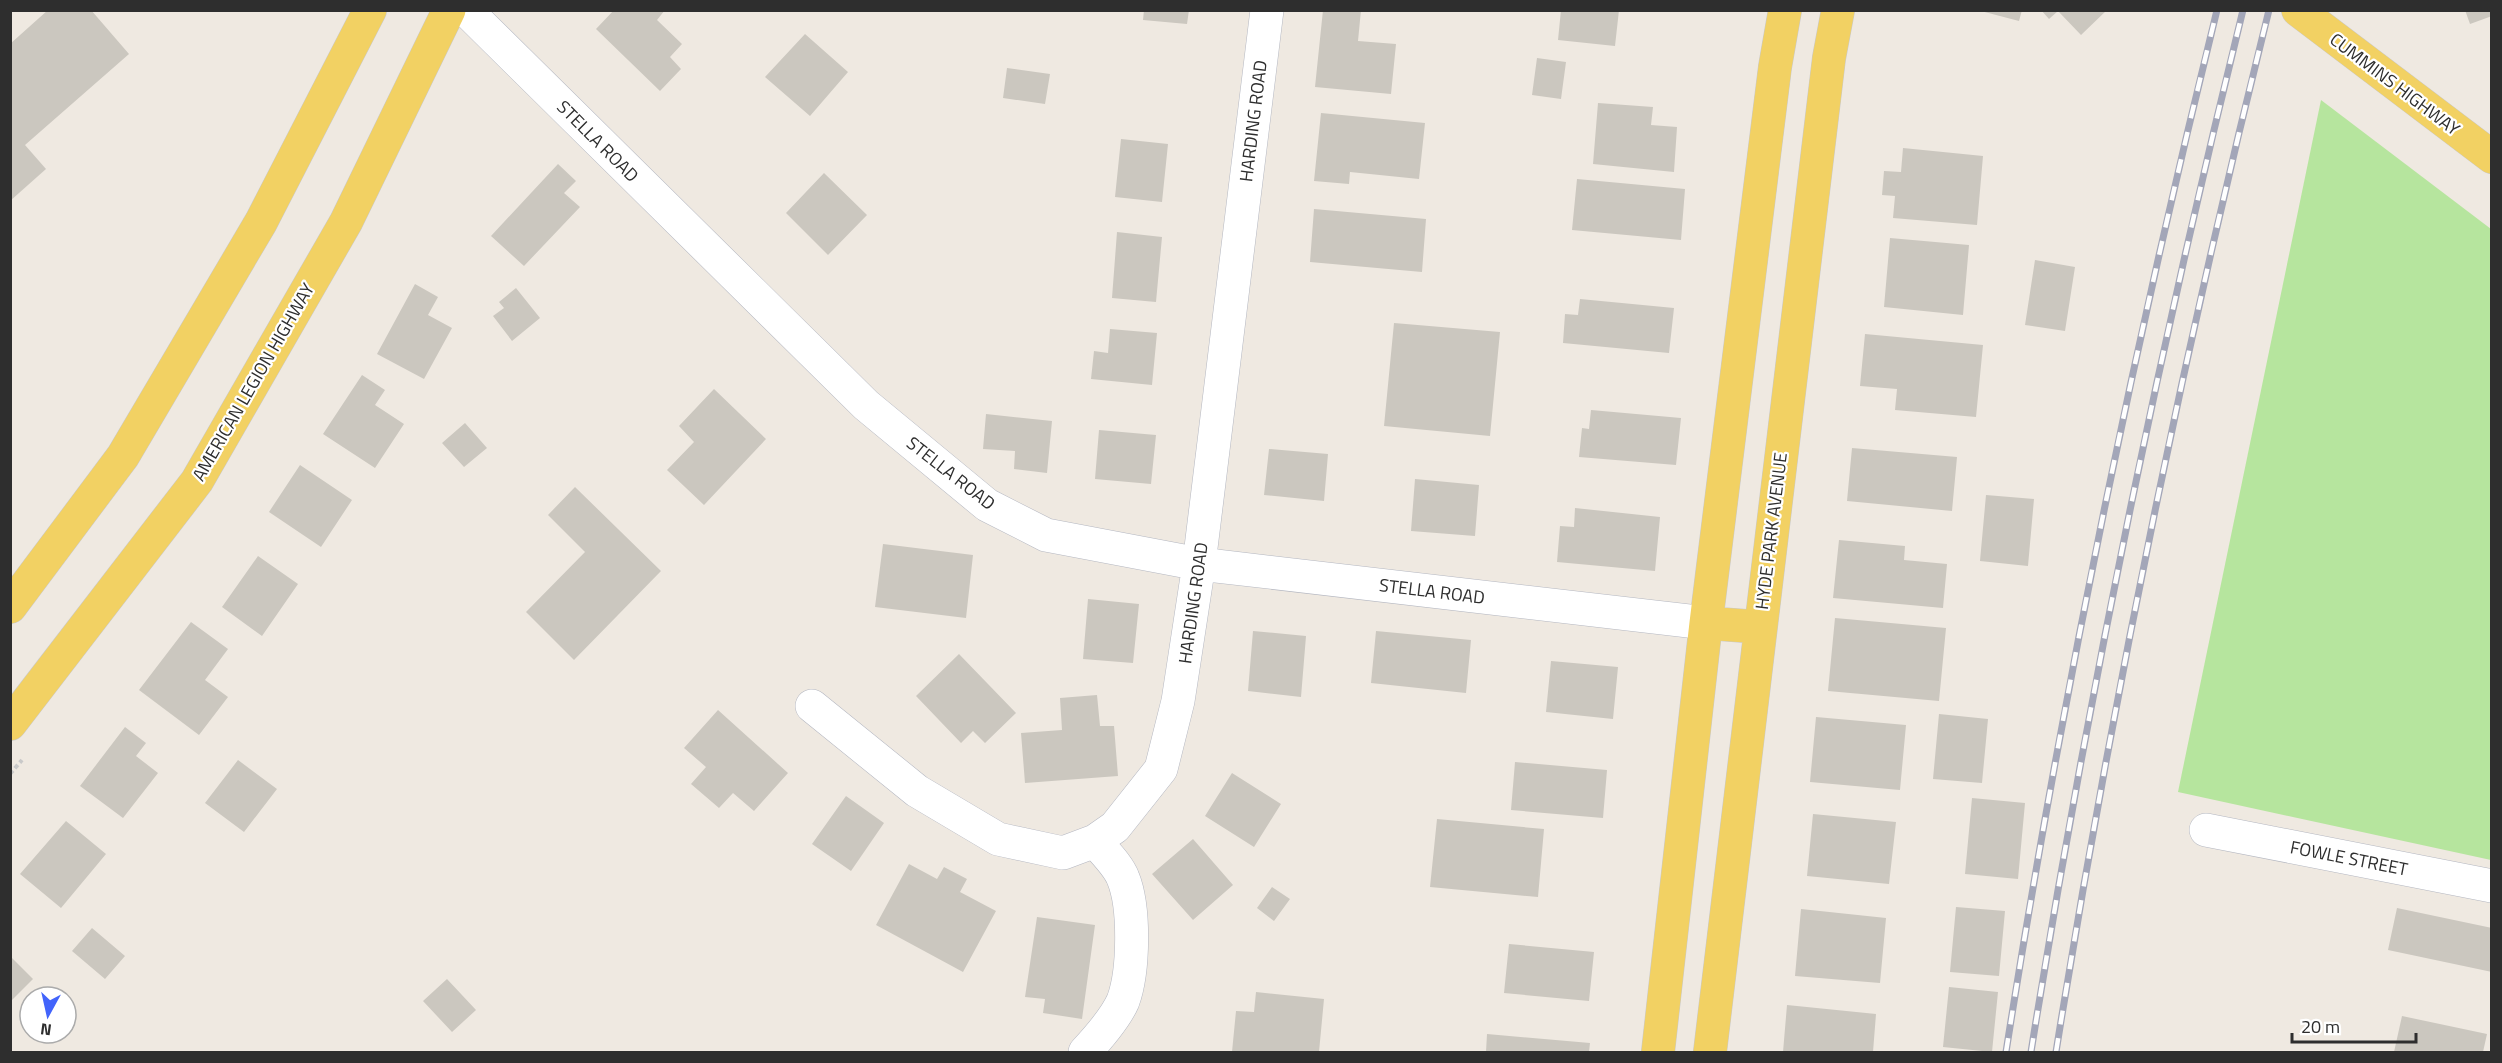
<svg xmlns="http://www.w3.org/2000/svg" width="2502" height="1063" font-family="'Titillium Web',sans-serif">
	<style>
		.green { fill: #b6e59e }
		.building { fill: #cbc7bf }
		.lines { fill: none; stroke-linecap: round; stroke-linejoin: round }
		.minor-casing { stroke: #b4b7c1; stroke-width: 34 }
		.major-casing { stroke: #c9c9c9; stroke-width: 34 }
		.path { stroke: #c9c9c9; stroke-width: 4; stroke-dasharray: 4.5 3; stroke-linecap: butt }
		.minor { stroke: #fff; stroke-width: 33 }
		.major { stroke: #f2d163; stroke-width: 33 }
		.rail-casing { stroke: #a3a6b8; stroke-width: 7 }
		.rail { stroke: #fff; stroke-width: 4.5; stroke-dasharray: 14; stroke-linecap: butt }
		.labels { text-anchor: middle; dominant-baseline: central; stroke-width: 4.5; stroke-linejoin: round; paint-order: stroke }
		.street-label { font-size: 18px; fill: #2e2e2e; stroke: #fff }
	</style>
	<rect width="100%" height="100%" fill="#efe9e1"/>
	<path class="green" d="M2321,100l170,129v631l-313,-68z"/>
	<path class="building" d="M48,10h43l38,44 -104,91 21,24 -36,32v-157z
		M614,10h51l-8,10 25,24 -12,13 11,12 -21,22 -64,-62z
		M1144,10h45l-2,14 -44,-4z
		M1323,10h38l-3,31 38,3 -5,50 -76,-7z
		M1561,10h58l-4,36 -57,-6z
		M1977,10h45l-3,11z
		M2041,10h66l-26,25 -23,-24 -9,8z
		M2465,10h27v6l-22,8z
		M805,34l43,38 -38,44 -45,-39z
		M1537,58l29,4 -5,37 -29,-4z
		M1007,68l43,6 -5,30 -42,-6z
		M1598,103l55,4 -2,18 26,2 -3,45 -81,-8z
		M1321,113l104,10 -6,56 -69,-7 -1,12 -35,-3z
		M1121,139l47,5 -6,58 -47,-5z
		M1903,148l80,8 -6,69 -84,-7 2,-22 -13,-1 2,-24 17,1z
		M558,164l18,17 -12,12 16,14 -56,59 -33,-30z
		M824,173l43,42 -39,40 -42,-42z
		M1577,179l108,10 -4,51 -109,-10z
		M1314,209l112,10 -4,53 -112,-10z
		M1117,232l45,5 -6,65 -44,-4z
		M1890,238l79,7 -6,70 -79,-8z
		M2035,260l40,7 -10,64 -40,-6z
		M415,284l23,13 -10,18 24,13 -28,51 -47,-25z
		M516,288l24,30 -28,23 -19,-25 11,-8 -5,-6z
		M1580,299l94,9 -5,45 -106,-10 2,-29 13,1z
		M1394,323l106,9 -10,104 -106,-10z
		M1110,329l47,4 -5,52 -61,-6 3,-28 14,2z
		M1865,334l118,11 -7,72 -81,-7 2,-21 -37,-3z
		M362,375l23,15 -10,15 29,19 -29,44 -52,-34z
		M714,389l52,50 -62,66 -37,-35 27,-28 -15,-16z
		M1591,410l90,8 -5,47 -97,-8 3,-29 7,1z
		M986,414l66,7 -5,52 -33,-4 1,-18 -32,-2z
		M465,423l22,25 -23,19 -22,-24z
		M1099,430l57,5 -5,49 -56,-5z
		M1852,448l105,9 -5,54 -105,-10z
		M1269,449l59,5 -4,47 -60,-6z
		M300,465l52,35 -31,47 -52,-35z
		M1415,479l64,6 -4,51 -64,-5z
		M575,487l86,84 -87,89 -48,-48 59,-60 -37,-37z
		M1986,495l48,4 -6,67 -48,-5z
		M1575,508l85,9 -5,54 -98,-9 3,-36 14,1z
		M1839,540l66,6 -1,14 43,4 -4,44 -110,-10z
		M883,544l90,11 -7,63 -91,-11z
		M258,556l40,28 -36,52 -40,-29z
		M1088,599l51,5 -6,59 -50,-4z
		M1835,618l111,10 -7,73 -111,-10z
		M191,622l37,27 -23,31 23,17 -29,38 -60,-45z
		M1253,631l53,5 -5,61 -53,-6z
		M1376,631l95,9 -5,53 -95,-10z
		M959,654l57,59 -31,30 -12,-12 -12,12 -45,-47z
		M1551,661l67,6 -5,52 -67,-7z
		M1097,695l3,31h14l4,50 -93,7 -4,-50 41,-3 -2,-32z
		M718,710l70,63 -34,38 -21,-18 -14,15 -28,-24 15,-17 -22,-19z
		M1939,714l49,5 -6,64 -49,-4z
		M1816,717l90,8 -6,65 -90,-8z
		M125,727l21,16 -10,13 22,17 -35,45 -43,-32z
		M238,760l39,29 -33,43 -39,-29z
		M1515,762l92,8 -4,48 -92,-8z
		M1232,773l49,31 -27,43 -49,-31z
		M846,796l38,27 -33,48 -39,-27z
		M1972,798l53,5 -7,76 -53,-5z
		M1813,814l83,8 -7,62 -82,-8z
		M1437,819l107,10 -6,68 -108,-10z
		M66,821l40,33 -45,54 -41,-34z
		M1193,839l40,46 -40,35 -41,-46z
		M909,864l28,15 7,-12 23,12 -7,13 36,19 -33,61 -87,-47z
		M1272,887l18,12 -16,22 -17,-13z
		M1956,907l49,4 -6,65 -49,-4z
		M2397,908l95,20v44l-104,-22z
		M1801,909l85,9 -6,65 -85,-7z
		M1037,917l58,8 -13,94 -39,-6 2,-14 -20,-2z
		M92,928l33,28 -20,23 -33,-28z
		M1509,944l85,8 -5,49 -85,-8z
		M10,956l23,23 -23,23z
		M447,979l29,31 -24,22 -29,-31z
		M1949,987l49,5 -6,60 -49,-5z
		M1256,992l68,7 -5,53h-87l4,-41 18,1z
		M1787,1005l89,9 -3,38h-90z
		M2402,1016l85,18 -4,18h-89z
		M1487,1034l103,9 -1,9h-103z"/>
	<g class="lines">
		<g class="minor-casing">
			<path id="minor" d="M466,10l400,395 121,100 59,30 153,29 507,59
				M812,706l105,85 81,48 65,14 32,-12 20,-14 46,-58 17,-68 21,-137 68,-554
				M2206,830l286,56
				M1085,1052c13,-14 30,-33 38,-51 11,-30 12,-94 0,-123 -5,-13 -19,-26 -28,-37"/>
		</g>
		<g class="major-casing">
			<path id="major" d="M2298,10l194,147
				M10,607l113,-151 138,-234 109,-212
				M1706,623l53,4
				M10,724l187,-243 149,-259 103,-212
				M1658,1052l48,-429 69,-556 10,-57
				M1710,1052l119,-994 9,-48"/>
		</g>
		<path class="path" d="M10,774l12,-14"/>
		<use href="#minor" class="minor"/>
		<use href="#major" class="major"/>
		<g class="rail-casing">
			<path id="rail" d="M2006,1052c55,-350 126,-697 211,-1042
				M2031,1052c56,-350 127,-697 212,-1042
				M2056,1052c56,-350 127,-697 213,-1042"/>
		</g>
		<use href="#rail" class="rail"/>
	</g>
	<g class="labels">
		<g class="street-label">
			<text transform="translate(2395 84) rotate(37)">CUMMINS HIGHWAY</text>
			<text transform="translate(1253 121) rotate(-83)">HARDING ROAD</text>
			<text transform="translate(598 141) rotate(45)">STELLA ROAD</text>
			<text transform="translate(253 382) rotate(-60)">AMERICAN LEGION HIGHWAY</text>
			<text transform="translate(951 473) rotate(38)">STELLA ROAD</text>
			<text transform="translate(1771 531) rotate(-83)">HYDE PARK AVENUE</text>
			<text transform="translate(1432 591) rotate(7)">STELLA ROAD</text>
			<text transform="translate(1193 603) rotate(-82)">HARDING ROAD</text>
			<text transform="translate(2349 858) rotate(11)">FOWLE STREET</text>
		</g>
	</g>
	<rect width="2502" height="1063" fill="none" stroke="#2e2e2e" stroke-width="24"/>
	<g transform="translate(48 1015) rotate(188)"><circle r="28" fill="#ffffff" stroke="#ababab" stroke-width="1.5"/>
	<path d="M0-4.5L10 22L0 15L-10 22Z" fill="#4264fb"/>
	<text y="-9" font-size="16" font-weight="bold" text-anchor="middle" fill="#2e2e2e">N</text>
	</g>
	<path d="M2292 1033v9h124v-9" fill="none" stroke="#2e2e2e" stroke-width="3"/>
	<text x="2301" y="1033" font-size="18" fill="#2e2e2e" stroke="#ffffff" stroke-width="4.5" paint-order="stroke">20 m</text>
</svg>
